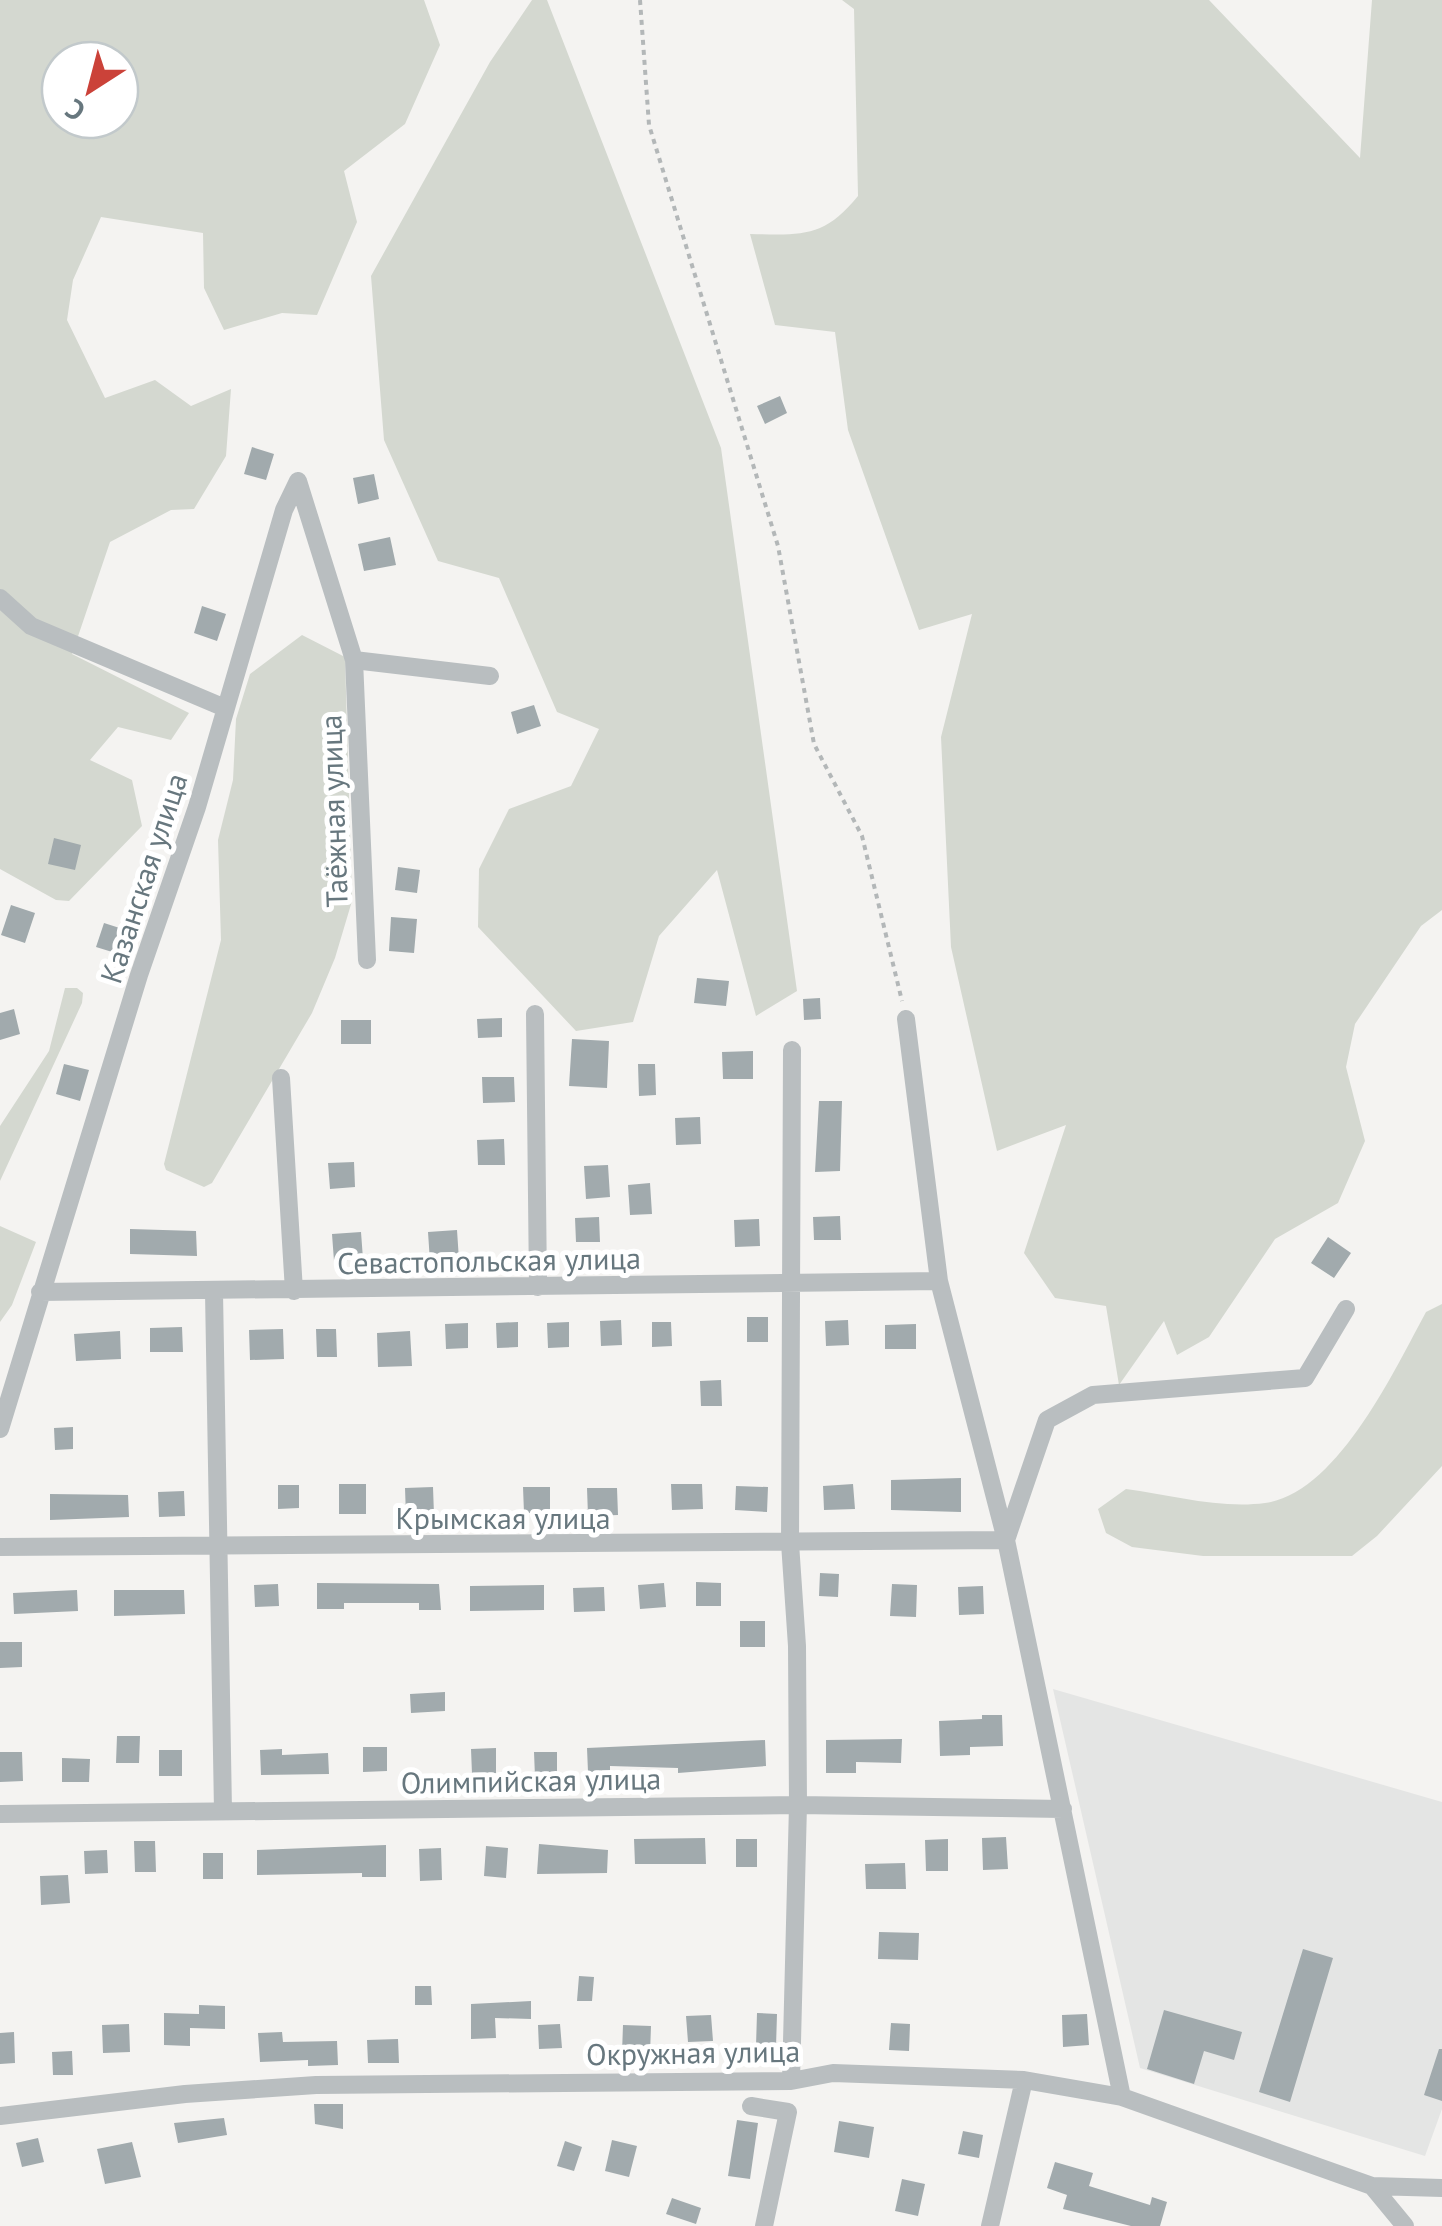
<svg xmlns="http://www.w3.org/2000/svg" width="1442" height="2226" font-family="'PT Sans',sans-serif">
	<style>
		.built { fill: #e4e5e4 }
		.green { fill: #d4d8d0; fill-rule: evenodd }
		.building { fill: #a1aaad }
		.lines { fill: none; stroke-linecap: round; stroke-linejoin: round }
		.path { stroke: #b3b7b8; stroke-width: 4; stroke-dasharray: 5 5; stroke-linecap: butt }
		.minor { stroke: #b9bec0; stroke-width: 18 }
		.labels { text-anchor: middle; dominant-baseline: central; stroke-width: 10; stroke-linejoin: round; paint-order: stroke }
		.street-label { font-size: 30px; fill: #67777e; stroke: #fff }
	</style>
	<rect width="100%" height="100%" fill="#f4f3f1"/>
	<path class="built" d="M1053,1689l389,113v307l-17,47 -285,-88z"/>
	<path class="green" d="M0,0h424l16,45 -35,79 -61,47 13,51 -40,93 -35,-2 -58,17 -20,-42 -1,-55 -102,-16 -28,63 -6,40 38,78 50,-18 36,26 40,-17 -5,67 -32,53 -23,1 -61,32 -38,112 117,59 -18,27 -53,-13 -28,33 42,20 10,46 -73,75 -13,-1 -56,-31zM60,60h60v60h-60z
		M532,0h15l174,448 76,543 -41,25 -39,-146 -58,66 -26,86 -57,9 -98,-104 1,-58 30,-60 62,-23 28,-57 -42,-17 -58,-134 -61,-17 -54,-121 -13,-164 119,-214z
		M842,0h367l151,158 12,-158h70v910l-21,16 -66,98 -9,43 19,74 -27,62 -63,36 -66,98 -32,18 -13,-34 -45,64 -13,-79 -51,-8 -31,-45 42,-128 -69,26 -46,-204 -10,-210 31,-123 -53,16 -71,-200 -13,-98 -60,-7 -25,-91c52,1 74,4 108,-38l-4,-187z
		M302,635l43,22 7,244 -17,57 -23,55 -100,170 -8,4 -38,-17 -2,-6 57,-224 -3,-100 15,-60 3,-61 14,-45z
		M65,988h12l6,5 -1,10 -82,178v-55l49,-75z
		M0,1226l36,16 -24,63 -12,17z
		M1442,1304v162l-65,70 -25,20h-149l-71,-9 -26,-14 -8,-24 28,-20c44,6 95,20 139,14 72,-9 130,-134 161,-191z"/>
	<path class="building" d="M780,396l7,17 -22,11 -8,-18z
		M252,447l22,7 -8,26 -22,-6z
		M374,474l5,25 -21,5 -5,-26z
		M390,537l6,28 -32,6 -6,-27z
		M202,606l24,8 -9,27 -23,-8z
		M534,705l7,21 -24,8 -6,-22z
		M54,838l27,7 -6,25 -27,-6z
		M398,867l22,3 -3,23 -22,-3z
		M11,905l24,8 -10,30 -24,-8z
		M391,917l26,2 -3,34 -25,-2z
		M104,923l25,8 -7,24 -26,-8z
		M697,978l32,3 -3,25 -32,-3z
		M820,998l1,21 -17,1 -1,-21z
		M14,1009l6,25 -20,6v-27z
		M502,1018v19l-24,1 -1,-19z
		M341,1020h30v24h-30z
		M572,1039l37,2 -2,47 -38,-2z
		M753,1051v28h-30l-1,-27z
		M64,1064l25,6 -9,31 -24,-7z
		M638,1064h17l1,31 -17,1z
		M482,1077h32l1,25 -32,1z
		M819,1101h23l-2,70 -25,1z
		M700,1117l1,27 -25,1 -1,-27z
		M504,1139l1,26h-27l-1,-25z
		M354,1162l1,25 -25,2 -2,-26z
		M608,1165l2,32 -24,2 -2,-33z
		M650,1183l2,31 -22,1 -2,-30z
		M840,1216l1,24h-27l-1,-23z
		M599,1217l1,25h-24l-1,-24z
		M759,1219l1,27 -25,1 -1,-27z
		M130,1229l66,2 1,25 -67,-2z
		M457,1230l2,30 -29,2 -2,-30z
		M361,1232l2,27 -29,2 -2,-27z
		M1328,1237l23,16 -17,25 -23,-15z
		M747,1317h21v25h-21z
		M621,1320l1,25 -21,1 -1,-25z
		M848,1320l1,25 -23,1 -1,-25z
		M518,1322v25l-21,1 -1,-25z
		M569,1322v25l-21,1 -1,-25z
		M652,1322h19l1,24 -20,1z
		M468,1323v25l-22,1 -1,-25z
		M916,1324v25h-31v-24z
		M182,1327l1,25h-33v-24z
		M283,1329l1,30 -34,1 -1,-30z
		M316,1329h20l1,28h-20z
		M120,1331l1,28 -45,2 -2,-27z
		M410,1331l2,35 -34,1 -1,-34z
		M721,1380l1,26h-21l-1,-25z
		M73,1427v22l-18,1 -1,-22z
		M961,1478v34l-70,-2v-30z
		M339,1484h27v30h-27z
		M671,1484h31l1,25 -31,1z
		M853,1484l2,25 -31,1 -1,-24z
		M278,1485h21v23l-21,1z
		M736,1486l32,1 -1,25 -32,-2z
		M433,1487l1,28 -28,1 -1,-28z
		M523,1487h27v26h-26z
		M587,1488h30l1,27 -30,1z
		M184,1491l1,25 -26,1 -1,-25z
		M50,1494l78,1 1,22 -79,3z
		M820,1573l19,1 -1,23 -19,-1z
		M696,1582l25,1v23h-25z
		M317,1583l122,1 2,26h-22v-7h-75v6h-27z
		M664,1583l2,24 -26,2 -2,-24z
		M278,1584l1,22 -24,1 -1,-22z
		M892,1584l25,1 -1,32 -26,-1z
		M544,1585v25l-74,1v-25z
		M983,1586l1,28 -25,1 -1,-28z
		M604,1587l1,24 -31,1 -1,-24z
		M77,1590l1,21 -64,3 -1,-21z
		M114,1590h70l1,24 -71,2z
		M740,1621h25v26h-25z
		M0,1642h22v25l-22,1z
		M445,1692v19l-34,2 -1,-19z
		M982,1715h20l1,31 -33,1v8l-30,1 -1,-35 43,-2z
		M117,1736h23l-1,27h-23z
		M902,1739l-1,24 -45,-1v11h-30v-33z
		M765,1740l1,26 -88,7v-5l-68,-2v6h-22l-1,-24z
		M363,1747h24v24l-24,1z
		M496,1748v25l-24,1 -1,-25z
		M282,1749v6l46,-2 1,21 -68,1 -1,-25z
		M159,1750h23v26h-23z
		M0,1752h22l1,29 -23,1z
		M534,1752h23v25h-22z
		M62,1758l28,1 -1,23h-27z
		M1006,1837l2,32 -25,1 -1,-32z
		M705,1838l1,26h-71l-1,-25z
		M736,1839h21v28h-21z
		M948,1839v32h-22l-1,-31z
		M134,1841h21l1,31h-21z
		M539,1844l69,6 -1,23 -70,1z
		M386,1845v32h-24v-4l-105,2v-25z
		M486,1846l22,2 -2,30 -22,-2z
		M441,1848l1,32 -22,1 -1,-32z
		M107,1850l1,23 -23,1 -1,-23z
		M203,1853h20v26h-20z
		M905,1863l1,26h-40l-1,-25z
		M68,1875l2,28 -29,2 -1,-29z
		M879,1932l40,1 -1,27 -40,-1z
		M1303,1949l30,9 -43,144 -31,-10z
		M579,1976l15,1 -2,24h-15z
		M415,1986h16l1,19h-17z
		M531,2001v18l-36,-1 1,20 -25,1v-35z
		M199,2005l26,1v23l-35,-1v18l-26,-1v-32l35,1z
		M1164,2010l78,22 -8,28 -30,-9 -10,33 -47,-15z
		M757,2013l20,1 -1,33 -20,-1z
		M1087,2014l2,31 -26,2 -1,-32z
		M711,2015l2,26 -25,1 -2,-26z
		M891,2023l19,1 -1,27 -20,-1z
		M129,2024l1,28 -27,1 -1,-28z
		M560,2024l2,24 -23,1 -1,-24z
		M623,2025l28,1 -1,28 -28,-1z
		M14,2032l1,31 -15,1v-31z
		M282,2032l1,10 54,-1 1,24 -30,1v-6l-48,2 -2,-29z
		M398,2039l1,24h-31l-1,-23z
		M1439,2049h3v52l-18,-6z
		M72,2051l1,24h-20l-1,-23z
		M314,2104h29v25l-28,-5z
		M224,2118l3,17 -49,8 -4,-20z
		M737,2120l21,3 -8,56 -22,-3z
		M839,2121l35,6 -5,31 -35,-6z
		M963,2131l20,4 -4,23 -21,-4z
		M38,2138l6,24 -22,5 -6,-24z
		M612,2140l25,6 -8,31 -24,-6z
		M565,2141l17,6 -8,24 -17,-5z
		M132,2142l9,35 -36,7 -8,-35z
		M1055,2162l38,11 -4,13 61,19 2,-8 15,5 -7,24h-29l-68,-17 4,-14 -20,-7z
		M902,2179l23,5 -7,32 -23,-5z
		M672,2198l29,10 -5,16 -30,-10z"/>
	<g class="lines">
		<path class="path" d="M640,0l9,125 129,421 36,198 48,92 40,165"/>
		<path class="minor" d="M298,481l56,179
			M0,598l31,28 194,82
			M367,960l-13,-300 136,16
			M535,1014l3,273
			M906,1019l33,262 67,259 116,557
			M281,1078l13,213
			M40,1292l899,-11
			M214,1292l9,519
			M0,1429l139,-454 58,-168 87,-297 14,-29
			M0,1547l1006,-7 41,-120 46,-25 212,-17 41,-69
			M0,1814l798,-9 265,4
			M791,2081l7,-276 -1,-159 -7,-103 2,-493
			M751,2106l37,6 -24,114
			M0,2116l185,-22 131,-9 475,-4 42,-8 191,7 98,17 250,89 70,2
			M1372,2186l33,40
			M990,2226l34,-146"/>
	</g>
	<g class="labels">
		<g class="street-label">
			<text transform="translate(333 811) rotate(-92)">Таёжная улица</text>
			<text transform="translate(143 878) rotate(-72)">Казанская улица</text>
			<text transform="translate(489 1260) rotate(-1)">Севастопольская улица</text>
			<text x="503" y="1517">Крымская улица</text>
			<text transform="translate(531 1780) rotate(-1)">Олимпийская улица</text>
			<text transform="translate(693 2052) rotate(-1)">Окружная улица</text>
		</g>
	</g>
	<g transform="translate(90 90) rotate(216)"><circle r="48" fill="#ffffff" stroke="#c2c9cb" stroke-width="2.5"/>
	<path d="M0-8L18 38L0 25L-18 38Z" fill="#cb4239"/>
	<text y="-15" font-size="28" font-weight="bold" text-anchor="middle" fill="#67777e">С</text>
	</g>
</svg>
